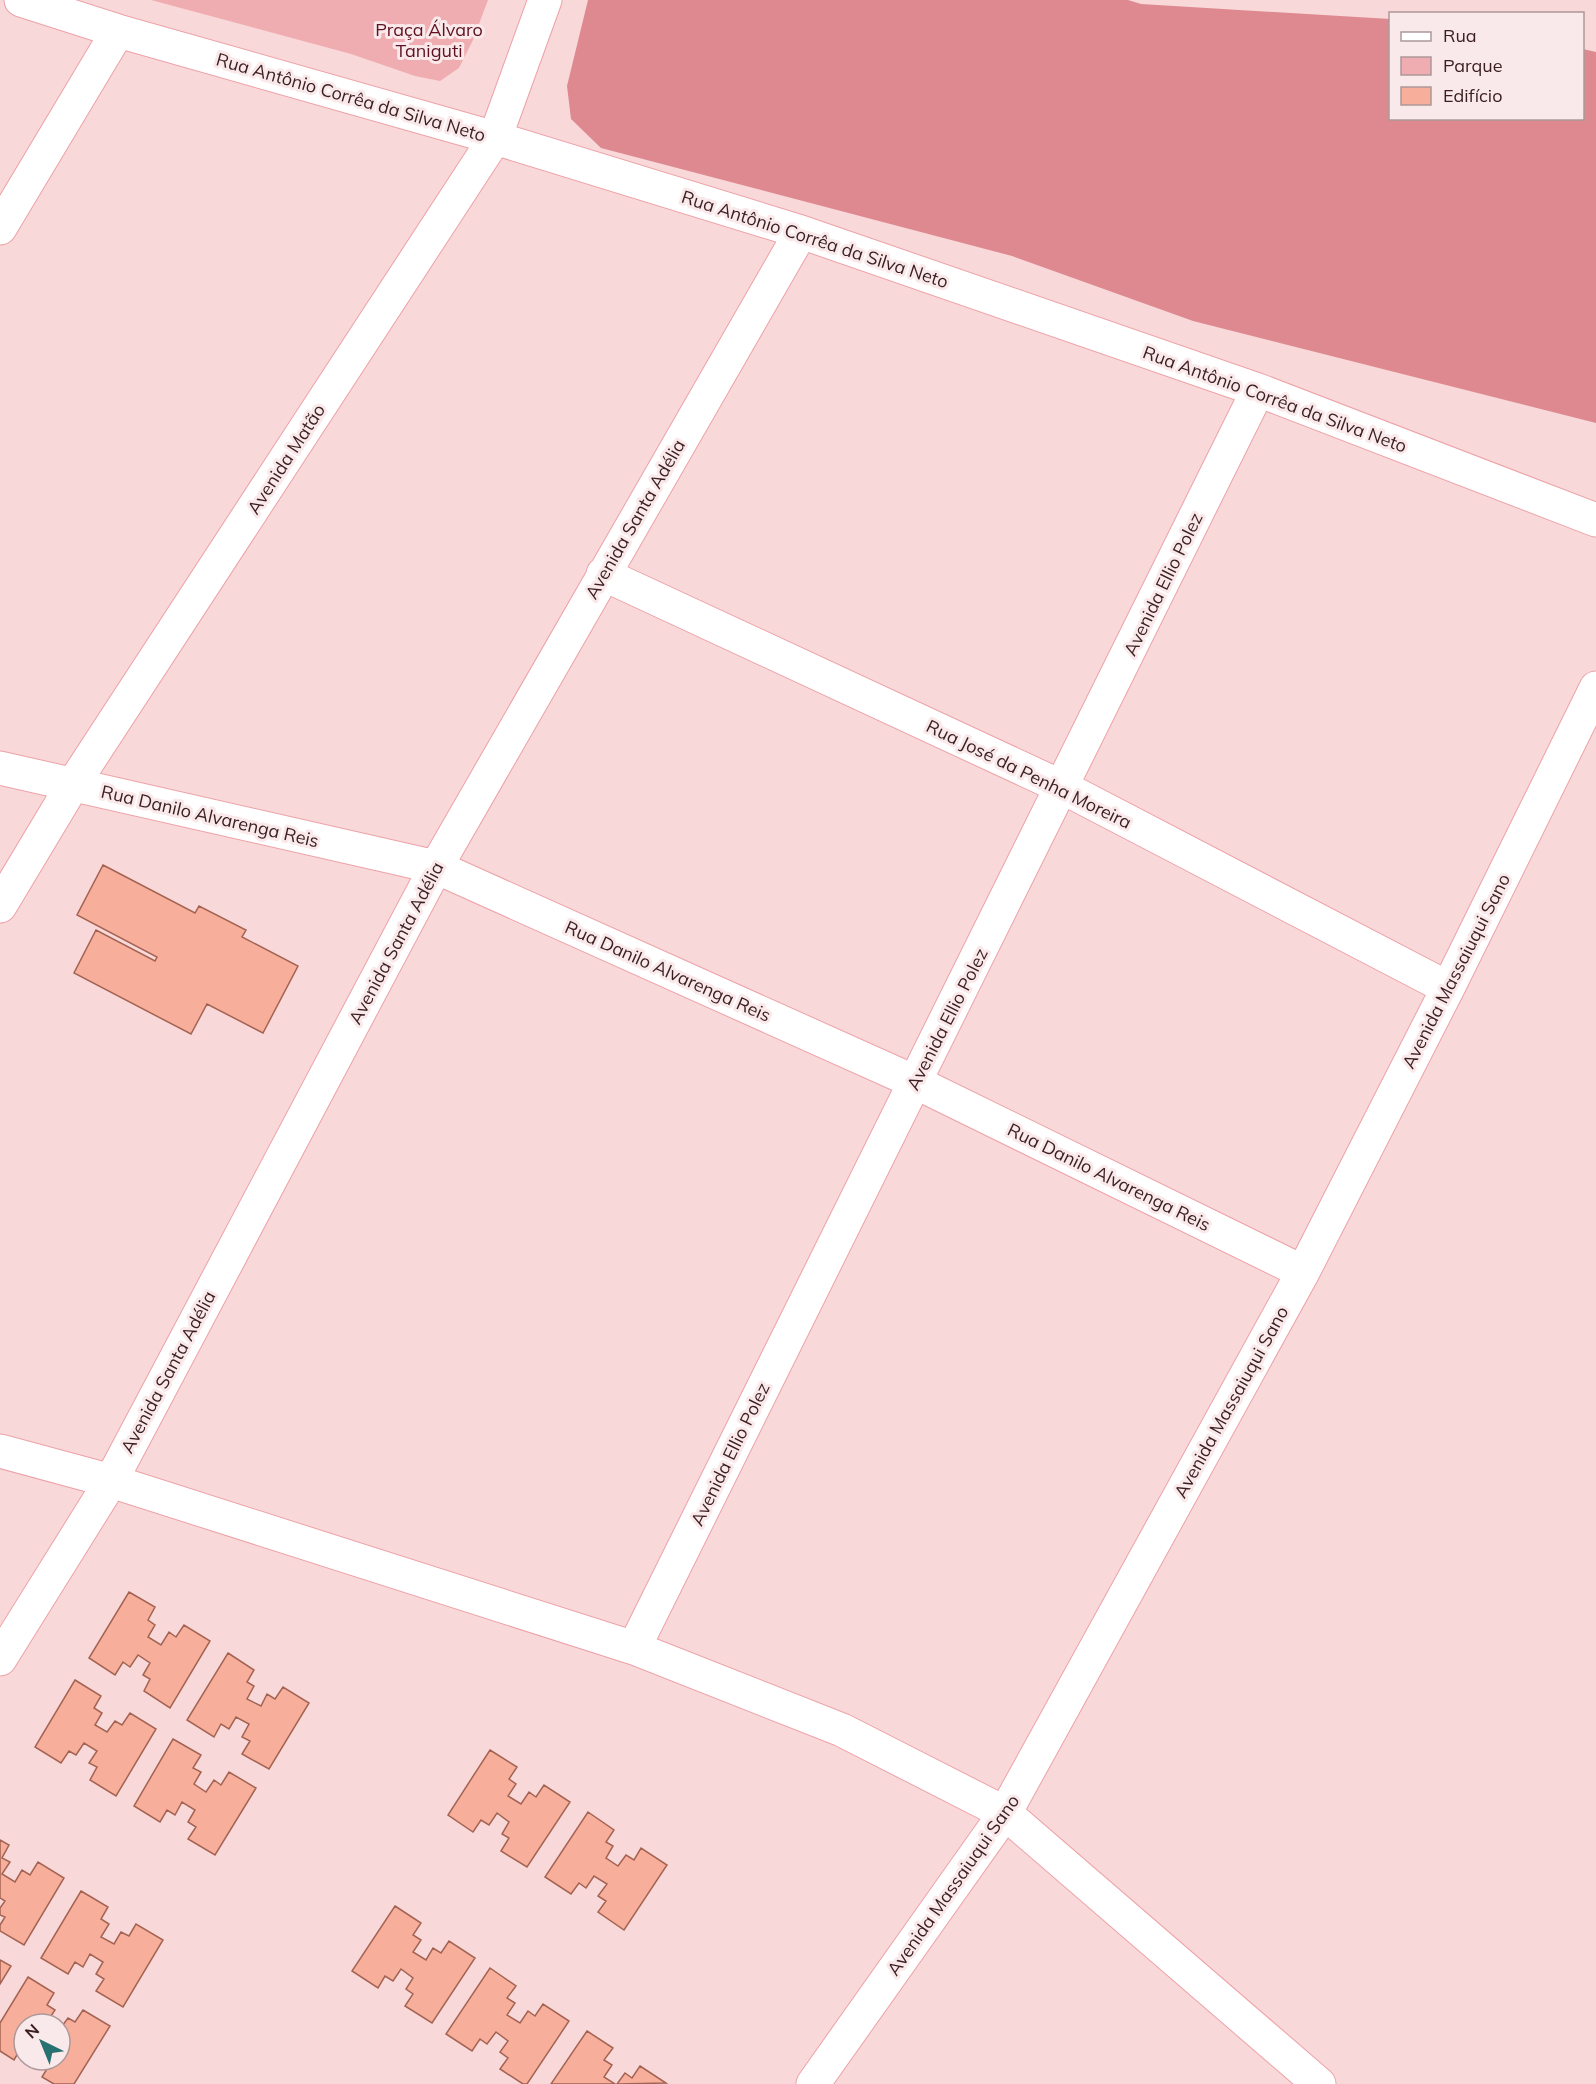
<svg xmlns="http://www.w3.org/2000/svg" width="1596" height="2084" font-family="Mulish,sans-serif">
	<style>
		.green { fill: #f0adb1 }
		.forest { fill: #de8990 }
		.building { fill: #f7af9c; stroke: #a46352; stroke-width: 1.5 }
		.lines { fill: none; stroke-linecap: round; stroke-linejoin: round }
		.minor-casing { stroke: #eda2a7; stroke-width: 35 }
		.minor { stroke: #fff; stroke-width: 33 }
		.labels { text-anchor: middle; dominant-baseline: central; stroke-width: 6; stroke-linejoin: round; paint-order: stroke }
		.park-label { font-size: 18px; fill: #5e1221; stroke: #fae9ea }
		.street-label { font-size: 18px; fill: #3a1e20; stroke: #fae9ea }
	</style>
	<rect width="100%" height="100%" fill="#f8d8d9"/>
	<path class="green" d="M151,0h337l-15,40 -14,28 -19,13 -25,-5 -64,-22z"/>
	<path class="forest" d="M588,0h540l13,4 249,15v99h192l1,-69 13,3v371l-403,-102 -181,-65 -411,-108 -30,-29 -4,-33z"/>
	<path class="building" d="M103,865l92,48 4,-7 47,24 -4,7 56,29 -35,67 -56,-29 -16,30 -117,-61 22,-43 59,31 2,-4 -80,-42z
		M129,1592l26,15 -7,13 7,5 -7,12 13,8 8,-13 7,5 8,-12 26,16 -40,67 -26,-17 6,-12 -7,-4 7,-12 -12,-8 -8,12 -7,-5 -8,13 -26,-17z
		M228,1653l26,17 -7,12 7,4 -7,13 14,7 6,-12 8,5 8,-12 26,16 -40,66 -27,-15 8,-13 -8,-4 7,-13 -13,-7 -7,12 -8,-5 -7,13 -27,-17z
		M75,1680l26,16 -7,12 8,5 -7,12 12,7 8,-11 7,4 8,-12 26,16 -40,67 -26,-16 7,-13 -8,-4 8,-12 -13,-8 -8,12 -7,-4 -8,12 -26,-16z
		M173,1739l28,16 -8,13 8,4 -7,12 12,8 8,-12 7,5 8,-13 27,16 -41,67 -27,-16 8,-12 -8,-5 7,-12 -13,-8 -7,13 -8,-5 -7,12 -26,-16z
		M490,1750l27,17 -8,12 7,5 -8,12 13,8 8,-12 7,5 8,-12 26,17 -43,65 -26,-16 8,-13 -7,-4 7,-12 -12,-9 -8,12 -8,-5 -8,12 -25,-17z
		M588,1812l26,18 -8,12 7,4 -7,12 12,8 8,-11 8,5 7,-12 26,17 -43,65 -26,-18 8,-11 -8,-5 9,-12 -13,-8 -8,12 -7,-5 -8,11 -26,-17z
		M0,1840l9,5 -7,13 8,4 -8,12 13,8 7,-12 8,5 8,-13 26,16 -40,67 -24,-14v-6l5,-8 -5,-2v-7l5,-7 -5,-3z
		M81,1891l27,16 -7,12 8,5 -8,13 13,7 7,-12 8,4 7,-12 27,16 -40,67 -27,-16 8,-12 -8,-5 7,-12 -13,-8 -7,13 -8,-5 -7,12 -27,-16z
		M395,1906l26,17 -8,12 8,5 -8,12 13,8 7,-12 8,5 8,-12 26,17 -43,65 -27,-17 8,-12 -7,-5 7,-11 -12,-9 -8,12 -8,-5 -7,12 -26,-17z
		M0,1960l11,6 -11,18z
		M490,1968l26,18 -9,12 8,5 -8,12 13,8 8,-12 7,5 8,-12 26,17 -42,63h-4l-23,-15 8,-11 -8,-6 8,-11 -12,-9 -9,12 -7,-5 -8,12 -26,-17z
		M28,1977l26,16 -7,12 8,5 -8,12 4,2h-27v25l-3,-1 -7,12 -14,-9v-28z
		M83,2010l27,16 -36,58h-20l-12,-7 8,-13 -8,-4h18v-31l8,-11 7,4z
		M587,2031l26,17 -9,12 8,5 -8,12 11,7h-64z
		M640,2066l26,17 -49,1 8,-11 7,5z"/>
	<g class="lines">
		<g class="minor-casing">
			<path id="minor" d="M21,0l97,31 377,107 306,94 457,158 338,130
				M0,228l118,-197
				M603,574l461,214 384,200
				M0,768l436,99 479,215 388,190
				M0,906l72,-120 423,-648 50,-138
				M0,1451l111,30 523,167 208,82 163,83 314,271
				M634,1648c208,-419 419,-837 624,-1258
				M0,1659l111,-178 325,-614 365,-635
				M813,2084l192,-271 298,-541 145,-284 148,-300"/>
		</g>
		<use href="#minor" class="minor"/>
	</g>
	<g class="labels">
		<g class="park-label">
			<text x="429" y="29">Praça Álvaro<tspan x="429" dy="21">Taniguti</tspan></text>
		</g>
		<g class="street-label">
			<text transform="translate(351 97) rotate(16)">Rua Antônio Corrêa da Silva Neto</text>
			<text transform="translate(815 239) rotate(18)">Rua Antônio Corrêa da Silva Neto</text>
			<text transform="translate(1275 399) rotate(20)">Rua Antônio Corrêa da Silva Neto</text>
			<text transform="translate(286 459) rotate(-57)">Avenida Matão</text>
			<text transform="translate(635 519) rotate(-60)">Avenida Santa Adélia</text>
			<text transform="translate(1163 584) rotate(-64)">Avenida Ellio Polez</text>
			<text transform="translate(1029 774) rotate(26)">Rua José da Penha Moreira</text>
			<text transform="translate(210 816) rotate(13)">Rua Danilo Alvarenga Reis</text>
			<text transform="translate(396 943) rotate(-62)">Avenida Santa Adélia</text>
			<text transform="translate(668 971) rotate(24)">Rua Danilo Alvarenga Reis</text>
			<text transform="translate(1456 971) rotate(-63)">Avenida Massaiuqui Sano</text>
			<text transform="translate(947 1019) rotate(-63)">Avenida Ellio Polez</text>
			<text transform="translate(1109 1177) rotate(26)">Rua Danilo Alvarenga Reis</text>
			<text transform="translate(168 1372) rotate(-62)">Avenida Santa Adélia</text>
			<text transform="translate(1231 1402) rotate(-61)">Avenida Massaiuqui Sano</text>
			<text transform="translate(730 1454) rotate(-64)">Avenida Ellio Polez</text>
			<text transform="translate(953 1885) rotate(-55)">Avenida Massaiuqui Sano</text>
		</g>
	</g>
	<rect x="1389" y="12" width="195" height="108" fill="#fae9ea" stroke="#ad9899" stroke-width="1.5"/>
	<rect x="1401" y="32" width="30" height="9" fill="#ffffff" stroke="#ad9899" stroke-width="1.5"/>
	<text x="1443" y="42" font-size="18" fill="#3a1e20">Rua</text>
	<rect x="1401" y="57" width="30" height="18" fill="#f0adb1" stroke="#ad9899" stroke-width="1.5"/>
	<text x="1443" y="72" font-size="18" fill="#3a1e20">Parque</text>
	<rect x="1401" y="87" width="30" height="18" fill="#f7af9c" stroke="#ad9899" stroke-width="1.5"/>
	<text x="1443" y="102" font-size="18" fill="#3a1e20">Edifício</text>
	<g transform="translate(42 2042) rotate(317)"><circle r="28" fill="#fae9ea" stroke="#ad9899" stroke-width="1.5"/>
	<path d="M0-4.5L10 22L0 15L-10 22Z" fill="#277171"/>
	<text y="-9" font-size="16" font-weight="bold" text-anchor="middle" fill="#3a1e20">N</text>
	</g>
</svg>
